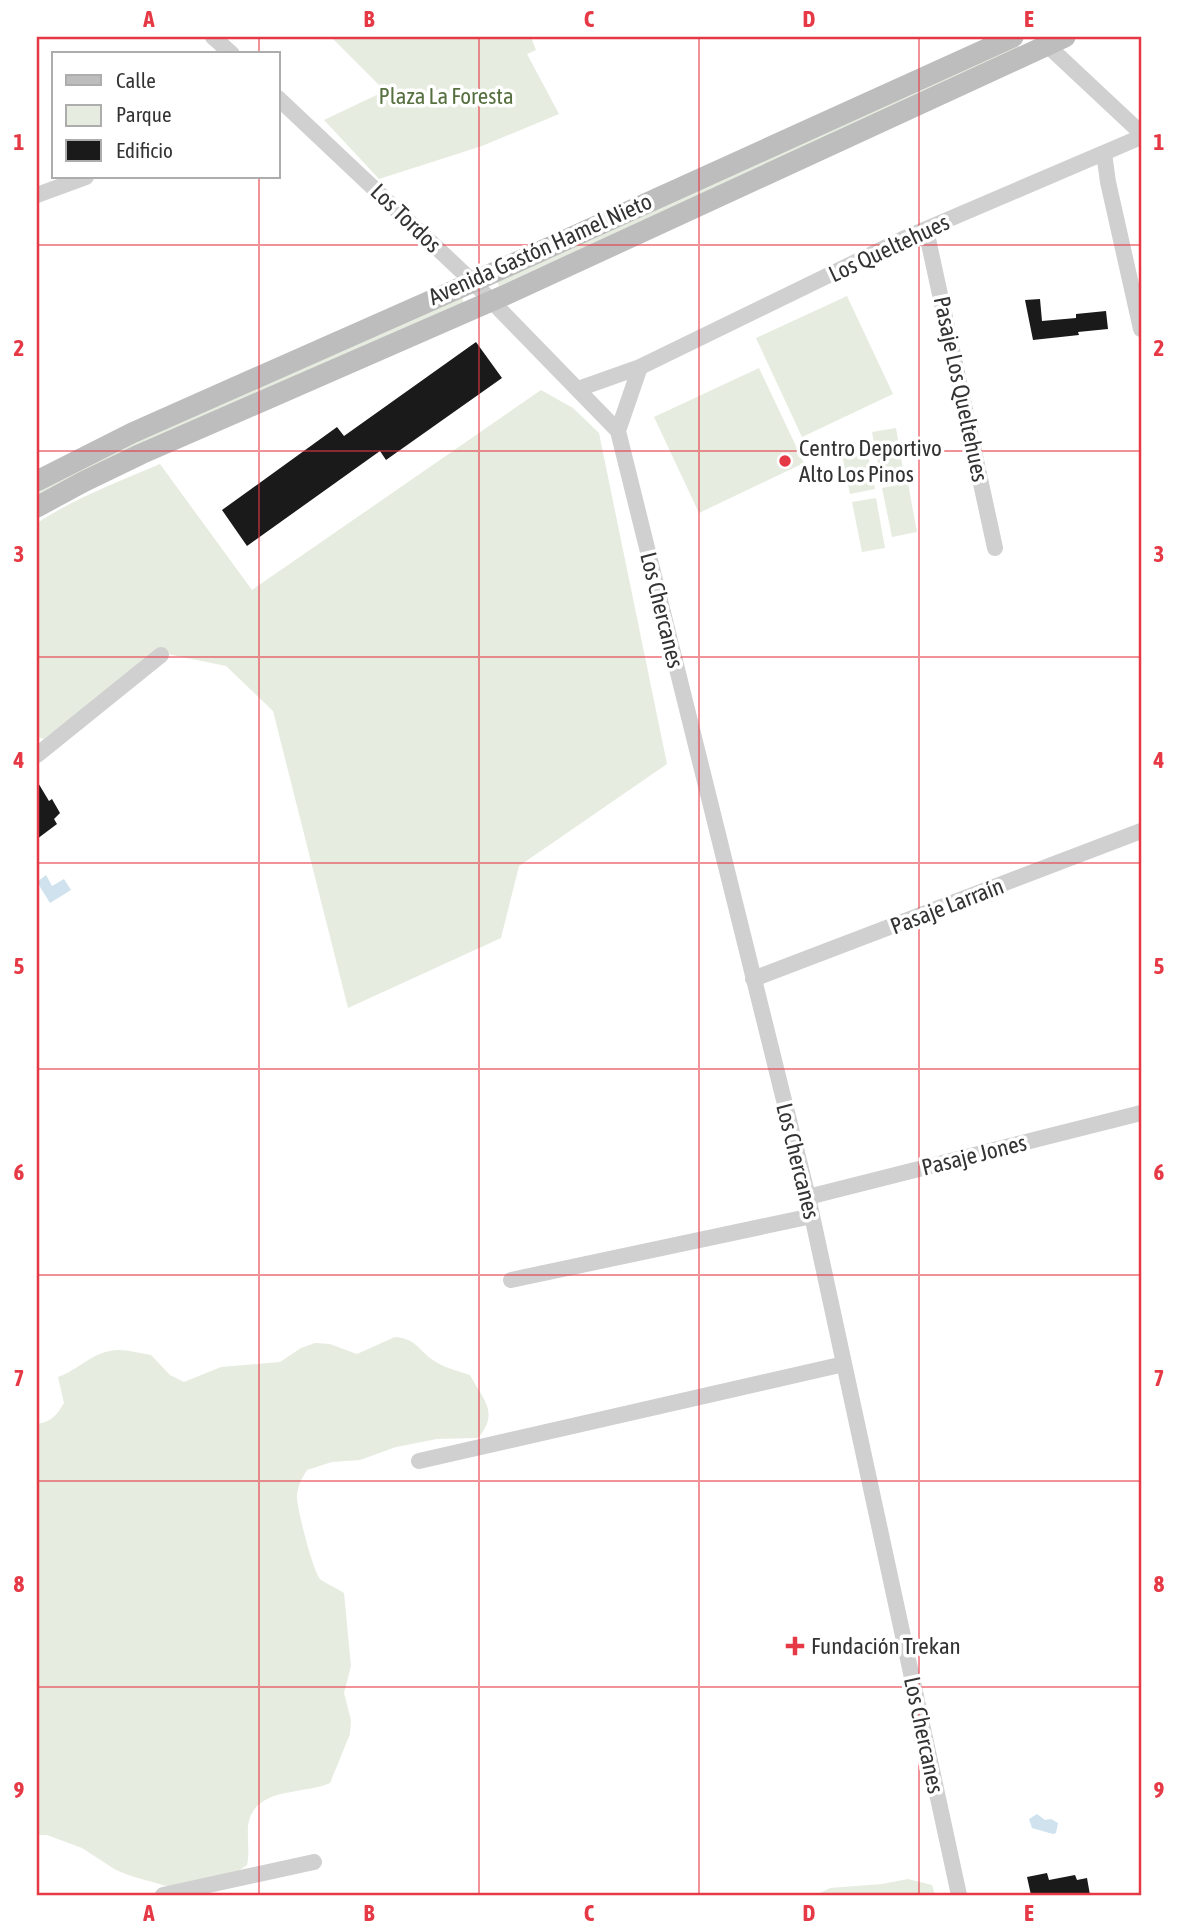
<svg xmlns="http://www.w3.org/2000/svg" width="1178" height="1932" font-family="'Asap Condensed',sans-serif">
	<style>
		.green { fill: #e6ecdf }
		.water { fill: #cfe2ee }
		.building { fill: #1a1a1a }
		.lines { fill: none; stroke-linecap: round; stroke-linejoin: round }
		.street { stroke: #d0d0d0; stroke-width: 16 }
		.secondary { stroke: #bdbdbd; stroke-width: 21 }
		.grid { fill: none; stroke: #e63946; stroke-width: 2; stroke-opacity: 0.55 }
		.poi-dot { fill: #e63946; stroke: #fff; stroke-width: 2.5 }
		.labels { text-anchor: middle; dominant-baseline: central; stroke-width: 7; stroke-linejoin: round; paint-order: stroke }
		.park-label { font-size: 23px; fill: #56703f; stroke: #fff }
		.street-label { font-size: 23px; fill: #333; stroke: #fff }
		.poi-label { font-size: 23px; fill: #333; stroke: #fff; text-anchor: start }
		.neatline { fill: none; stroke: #e63946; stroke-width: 2.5 }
		.grid-label { font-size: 23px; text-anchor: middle; font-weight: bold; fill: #e63946 }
	</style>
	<rect width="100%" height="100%" fill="#fff"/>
	<path class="green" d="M331,37h200l5,13 -9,4 32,60 -77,32 -103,33 -55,-59 61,-29z
		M1018,45l2,3 -521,238 -2,-6z
		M847,296l46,98 -91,43 -46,-99z
		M462,297l2,7 -427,196v-9l58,-31z
		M759,368l45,95 -105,50 -45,-96z
		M541,390l32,18 26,25 68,331 -148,102 -18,72 -153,70 -75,-297 -47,-45 -68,-14 -114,87 -7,-2v-214c38,-25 81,-41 123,-59l92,126z
		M896,428l8,47 -23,4 -9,-47z
		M867,450l8,39 -25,5 -8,-40z
		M908,483l9,49 -25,5 -10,-49z
		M876,498l9,50 -23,4 -10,-50z
		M395,1337c22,2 22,12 38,23 11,8 25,11 37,15 13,25 30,37 8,63l-41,1 -41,8 -36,13 -28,2 -25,8c-5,8 -9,15 -10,25 -1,11 16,76 23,84 6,5 17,9 24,14l7,73 -7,27 7,27 -1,14 -20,49c-26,12 -77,3 -82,43 -1,13 2,25 -1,39l-22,15 -55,7 -39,-11 -15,-6 -34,-22 -35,-13h-10v-411c14,-2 20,-9 27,-21l-6,-26c18,-6 33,-23 52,-26 13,-3 28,2 41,4l19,20 14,7 37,-15 59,-5 21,-14 14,-5 15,1 27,10z
		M908,1879l24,6 3,10h-119l14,-7 52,-4z"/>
	<path class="water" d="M46,875l6,11 12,-7 7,11 -21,13 -13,-21z
		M1037,1814l8,6 6,-1 7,4 -2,10 -3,1 -21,-6 -3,-9z"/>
	<path class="building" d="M1040,299l2,22 34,-3v-4l30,-3 2,18 -30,3 1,3 -46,5 -8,-40z
		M476,342l26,36 -116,82 -6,-9 -133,95 -25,-36 115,-83 7,9z
		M37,781l12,20 3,-2 8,14 -6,6 3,5 -20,15z
		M1047,1873l2,7 26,-5 2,5 10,-2 3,17h-59l-4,-18z"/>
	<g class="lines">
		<path class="street" d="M213,37l19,17
			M1047,45l94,88
			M278,98l195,184 145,149
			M1104,153l4,29 33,147
			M37,195l49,-18
			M926,230l69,318
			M578,389l62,-22
			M618,431l190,766 151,698
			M618,431l22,-64 265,-129 236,-101
			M37,755l124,-100
			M753,979l388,-148
			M808,1197l333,-84
			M511,1280l301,-64
			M419,1461l425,-97
			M163,1895l151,-33"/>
		<path class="secondary" d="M37,481l95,-48 341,-151 540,-245
			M37,507l46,-25 58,-28 362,-158 562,-259"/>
	</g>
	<path class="grid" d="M259,37v17M479,37v1858M699,37v1858M919,37v1858M259,177v1718M37,245h1104M37,451h1104M37,657h1104M37,863h1104M37,1069h1104M37,1275h1104M37,1481h1104M37,1687h1104"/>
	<g class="poi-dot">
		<circle cx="785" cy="461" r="7"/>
		<path d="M791.5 1635.5h7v7h7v7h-7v7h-7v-7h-7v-7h7z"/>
	</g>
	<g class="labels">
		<g class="park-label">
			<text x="446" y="96">Plaza La Foresta</text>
		</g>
		<g class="street-label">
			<text transform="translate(406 218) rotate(44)">Los Tordos</text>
			<text transform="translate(889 248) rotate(-25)">Los Queltehues</text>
			<text transform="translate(540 249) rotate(-24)">Avenida Gastón Hamel Nieto</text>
			<text transform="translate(961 389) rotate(78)">Pasaje Los Queltehues</text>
			<text transform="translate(662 610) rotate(76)">Los Chercanes</text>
			<text transform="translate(947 906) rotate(-21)">Pasaje Larraín</text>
			<text transform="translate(974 1155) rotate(-14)">Pasaje Jones</text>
			<text transform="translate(798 1161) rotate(76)">Los Chercanes</text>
			<text transform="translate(924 1735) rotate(78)">Los Chercanes</text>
		</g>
		<g class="poi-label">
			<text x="799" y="448">Centro Deportivo<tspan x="799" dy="26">Alto Los Pinos</tspan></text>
			<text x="811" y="1646">Fundación Trekan</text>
		</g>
	</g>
	<rect width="1178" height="1932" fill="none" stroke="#ffffff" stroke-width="77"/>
	<rect x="52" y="52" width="228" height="126" fill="#ffffff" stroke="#adadad" stroke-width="2"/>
	<rect x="66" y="75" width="35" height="10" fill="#bdbdbd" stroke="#adadad" stroke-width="2"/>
	<text x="116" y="88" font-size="21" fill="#333333">Calle</text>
	<rect x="66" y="105" width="35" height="21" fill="#e6ecdf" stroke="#adadad" stroke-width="2"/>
	<text x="116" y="122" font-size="21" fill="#333333">Parque</text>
	<rect x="66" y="140" width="35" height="21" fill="#1a1a1a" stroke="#adadad" stroke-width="2"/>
	<text x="116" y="158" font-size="21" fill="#333333">Edificio</text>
	<rect x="38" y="38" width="1102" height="1856" class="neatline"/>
	<g class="grid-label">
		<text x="149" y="27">A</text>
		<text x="369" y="27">B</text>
		<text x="589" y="27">C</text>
		<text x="809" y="27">D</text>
		<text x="1029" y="27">E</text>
		<text x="19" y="150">1</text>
		<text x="1159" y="150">1</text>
		<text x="19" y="356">2</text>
		<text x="1159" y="356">2</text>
		<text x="19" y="562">3</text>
		<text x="1159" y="562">3</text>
		<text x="19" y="768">4</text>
		<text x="1159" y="768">4</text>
		<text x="19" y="974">5</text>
		<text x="1159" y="974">5</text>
		<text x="19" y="1180">6</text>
		<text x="1159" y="1180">6</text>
		<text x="19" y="1386">7</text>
		<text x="1159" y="1386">7</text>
		<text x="19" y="1592">8</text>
		<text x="1159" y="1592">8</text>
		<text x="19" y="1798">9</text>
		<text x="1159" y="1798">9</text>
		<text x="149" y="1921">A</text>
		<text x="369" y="1921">B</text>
		<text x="589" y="1921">C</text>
		<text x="809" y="1921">D</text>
		<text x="1029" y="1921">E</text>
	</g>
</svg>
